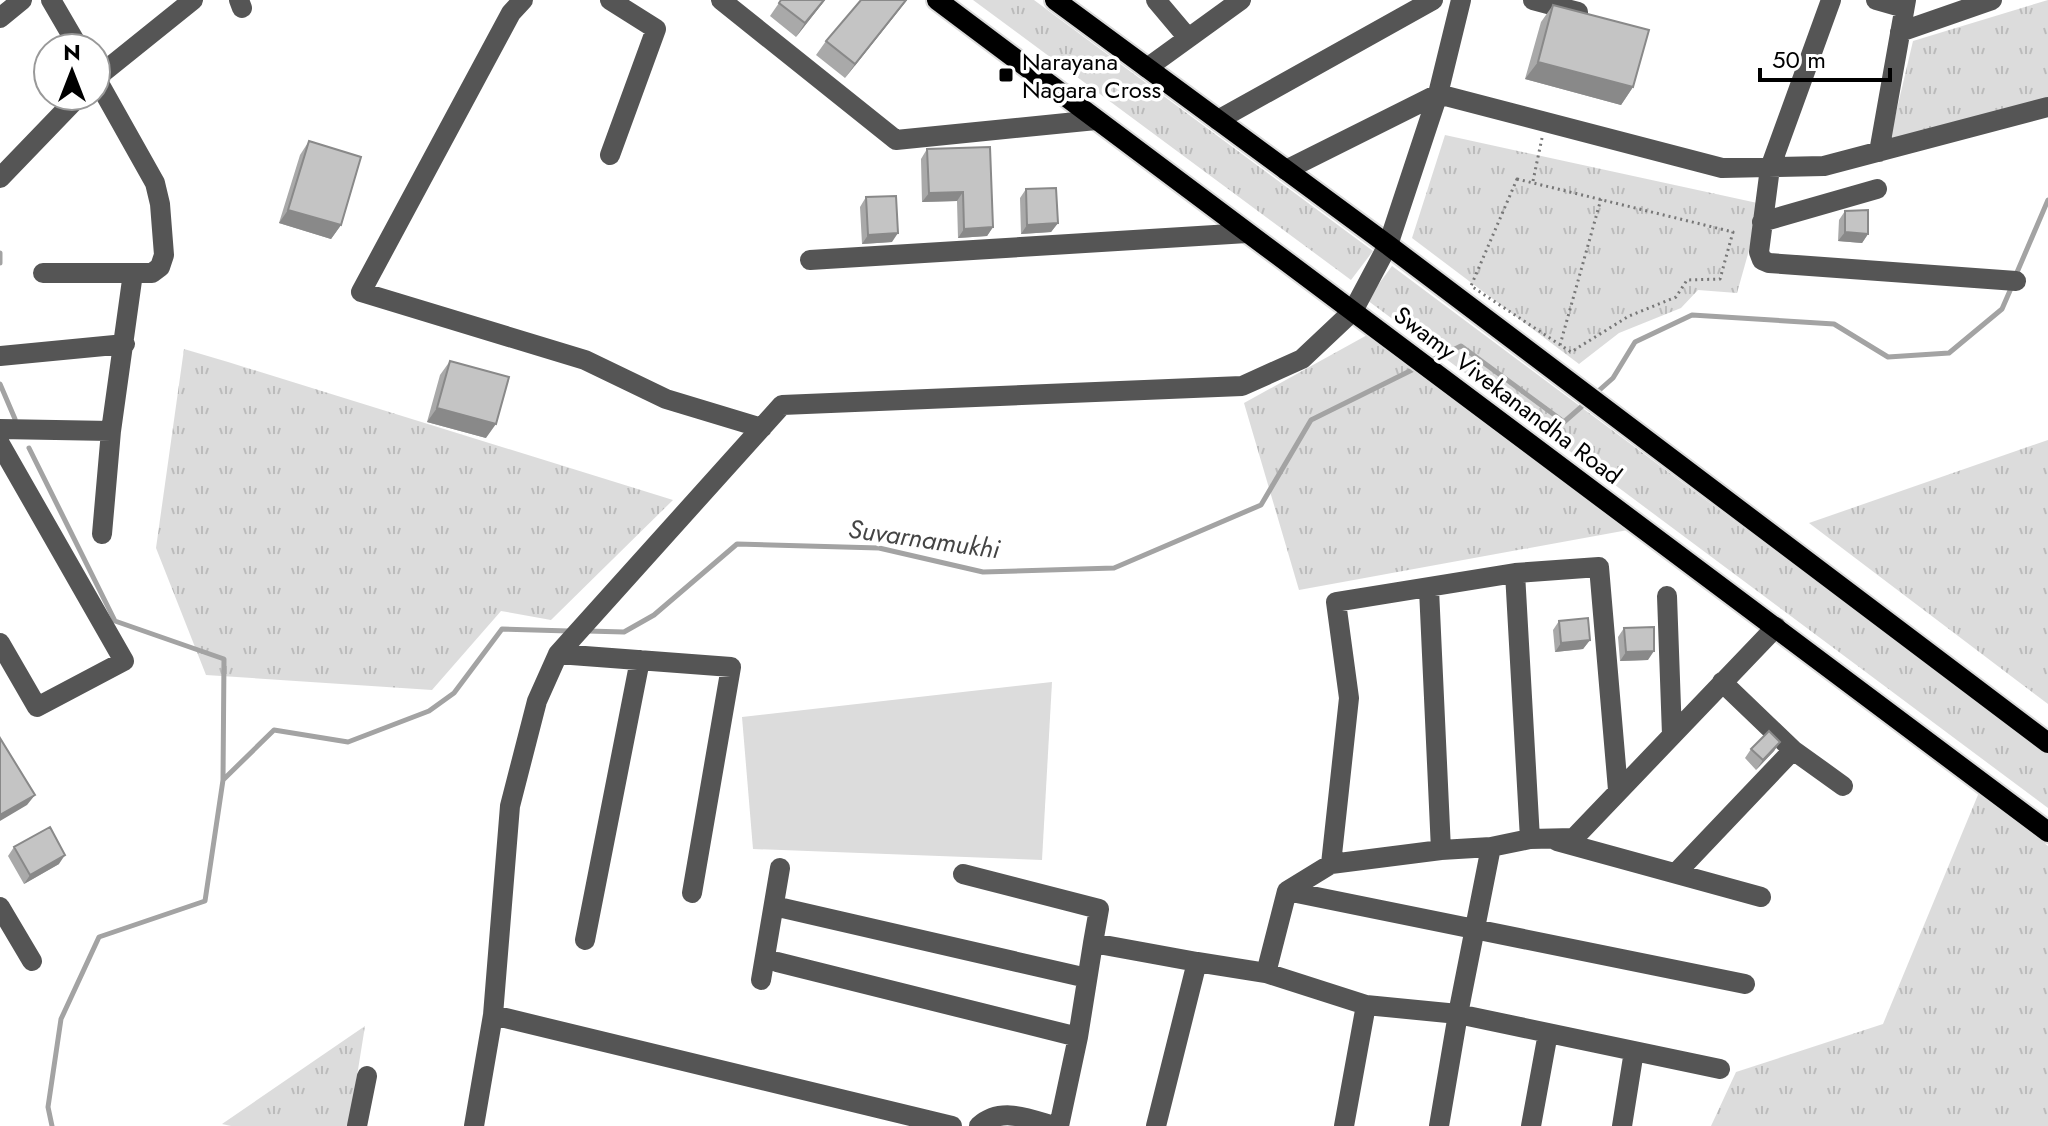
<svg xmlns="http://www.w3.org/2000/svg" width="2048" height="1126" font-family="Jost,sans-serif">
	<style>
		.grass { fill: url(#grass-tufts) }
		.pitch { fill: #dcdcdc }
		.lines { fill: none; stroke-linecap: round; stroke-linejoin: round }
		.stream { stroke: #a3a3a3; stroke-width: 5 }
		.major-casing { stroke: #dbdbdb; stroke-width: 24 }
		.path { stroke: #777; stroke-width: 3; stroke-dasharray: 2 4; stroke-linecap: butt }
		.minor { stroke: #555; stroke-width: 20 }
		.major { stroke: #000; stroke-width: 20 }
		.wall { fill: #a9a9a9 }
		.shaded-wall { fill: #898989 }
		.building { fill: #c4c4c4; stroke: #898989; stroke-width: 2 }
		.poi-dot { fill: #000; stroke: #fff; stroke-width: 3 }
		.labels { text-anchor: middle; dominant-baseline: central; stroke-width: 7; stroke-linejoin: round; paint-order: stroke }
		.poi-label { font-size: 24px; fill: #000; stroke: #fff; text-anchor: start }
		.street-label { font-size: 24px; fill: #000; stroke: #fff }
		.water-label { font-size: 26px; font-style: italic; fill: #444; stroke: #fff }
	</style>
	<defs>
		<pattern id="grass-tufts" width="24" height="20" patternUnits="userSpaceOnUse" patternTransform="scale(2)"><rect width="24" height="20" fill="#dcdcdc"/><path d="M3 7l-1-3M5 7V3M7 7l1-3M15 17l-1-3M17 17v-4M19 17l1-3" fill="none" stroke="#bbb"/></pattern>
	</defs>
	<rect width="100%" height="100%" fill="#fff"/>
	<path class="grass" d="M973,0h61l339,251 -22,29z
		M2048,0v99l-161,52 26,-110z
		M1445,135l317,69 -25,89 -39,-3 -17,18 -62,25 -40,31 -167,-126z
		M1392,266l656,489v53l-681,-508z
		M1369,334l259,196 -329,60 -55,-187z
		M184,349l44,13 445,138 -122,120 -50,-9 -69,79 -226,-15 -50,-127z
		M2048,440v264l-239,-181z
		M1980,790l68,56v280h-337l25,-54 147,-48z
		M365,1026l-16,100h-118l-9,-2z"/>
	<path class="pitch" d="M1052,682l-10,178 -289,-11 -11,-132z"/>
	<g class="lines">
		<path class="stream" d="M0,253v10
			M2015,277l33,-77
			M1430,361l31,-15 103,76 24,-21
			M0,384l15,35
			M1595,394l18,-16 22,-36 57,-27 142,9 54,33 61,-4 53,-44 10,-23
			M29,448l86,173 109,38 -1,121
			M587,631l37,1 30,-17 83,-71 142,4 104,24 131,-4 147,-63 50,-85 107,-53
			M52,1126l-4,-19 13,-88 38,-82 106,-36 18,-121 51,-50 74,12 81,-31 25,-18 48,-64 67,2"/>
		<g class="major-casing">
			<path id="major" d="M937,0l1111,832
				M1055,0l333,245 660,498"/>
		</g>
		<path class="path" d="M1517,179l216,53 -13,47 -33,1 -11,17 -47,19 -58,36 -100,-66z
			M1533,181l9,-43
			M1560,345l41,-146"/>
		<path class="minor" d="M51,0l28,48
			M239,0l3,8
			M523,0l-12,13 -150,279 224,68 81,39 96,29
			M610,0l46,29 -46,126
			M721,0l175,140 200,-20
			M1156,0l32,38
			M1533,0l45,12
			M1831,0l-61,168 -11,84 3,8 7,3 247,18
			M1876,0l28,8
			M0,18l22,-18
			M1900,32l92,-32
			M1147,68l94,-68
			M96,78l97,-78
			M1218,120l215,-120
			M1879,152l27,-152
			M1286,170l152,-76 284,74 102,-2 224,-59
			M0,178l79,-82
			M1762,222l115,-33
			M810,260l437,-27
			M43,273h109l8,-6 4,-12 -4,-51 -5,-21 -59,-105
			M0,356l125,-12
			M0,429l111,2 22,-158
			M0,444l124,217 -87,46 -37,-64
			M102,534l9,-103
			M1515,573l15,266
			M1429,589l12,261
			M1667,596l5,139
			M558,654l173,13 -39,226
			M1793,750l50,36
			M1557,841l204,56
			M1331,864l18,-166 -13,-96 179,-29 84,-6 19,223
			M1676,873l117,-123 -71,-68
			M963,874l136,35 -6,34
			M1287,891l458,93
			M774,906l313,72
			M0,907l32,54
			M585,940l55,-280
			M777,962l301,75
			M761,980l19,-112
			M493,1015l459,111
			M1720,1069l-262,-55 -92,-9 -100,-32 21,-82 44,-27 110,-14 50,-3 39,-8 44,-1 202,-211
			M357,1126l10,-50
			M474,1126l19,-111 17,-209 27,-105 21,-47 224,-249 460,-19 60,-27 51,-48 35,-66 50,-151 23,-94
			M979,1126c22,-20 50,-7 75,0
			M1059,1126l19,-89 15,-94 104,19
			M1156,1126l41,-164 69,11
			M1344,1126l22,-121
			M1439,1126l19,-112 33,-167
			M1531,1126l17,-93
			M1622,1126l12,-75"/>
		<use href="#major" class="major"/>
	</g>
	<path class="wall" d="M781,0h44l-29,37 -26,-21z
		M861,0h46l-62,78 -29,-23 10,-14z
		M1553,5l80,82 -12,18 -96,-26 16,-57z
		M309,141l32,84 -10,14 -52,-16 21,-68z
		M927,149l66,78 -6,9 -29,2 -1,-37 -35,1 -1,-43z
		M1026,189l32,34 -7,9 -30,2 -1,-36z
		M866,197l26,45 -30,2 -2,-37z
		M1845,211l23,23 -6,9 -24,-2 1,-21z
		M450,361l36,77 -59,-16 13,-47z
		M1559,621l31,19 -7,9 -28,3 -2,-22z
		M1624,628l24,32 -28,1 -2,-24z
		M1780,742l-6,9 -18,19 -11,-12 6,-9z
		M14,847l45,17 -35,20 -16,-28z"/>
	<path class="shaded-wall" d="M824,0h1l-29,37 9,-14z
		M906,0h1l-62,78 10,-14z
		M1538,62l95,25 -12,18 -96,-26z
		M963,192l-6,9 -35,1 7,-9z
		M288,210l53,15 -10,14 -52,-16z
		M1058,223l-7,9 -30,2 6,-9z
		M993,227l-6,9 -29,2 6,-9z
		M1845,232l23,2 -6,9 -24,-2z
		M898,233l-6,9 -30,2 6,-9z
		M437,408l59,16 -10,14 -59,-16z
		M1590,640l-7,9 -28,3 6,-9z
		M1654,651l-6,9 -28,1 6,-9z
		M1780,742l-6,9 -18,19 7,-10z
		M35,795l-8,10 -27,16v-6z
		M65,855l-6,9 -35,20 6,-9z"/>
	<path class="building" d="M781,0h43l-19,23 -26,-20z
		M861,0h45l-51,64 -29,-23z
		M1553,5l96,25 -16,57 -95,-25z
		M309,141l52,16 -20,68 -53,-15z
		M990,147l3,80 -29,2 -1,-37 -34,1 -2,-44z
		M1056,188l2,35 -31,2 -1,-36z
		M896,196l2,37 -30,2 -2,-38z
		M1868,210v24l-23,-2v-21z
		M450,361l59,16 -13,47 -59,-16z
		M1588,618l2,22 -29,3 -2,-22z
		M1654,627v24l-28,1 -2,-24z
		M1769,731l11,11 -17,18 -12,-11z
		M0,738l35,57 -35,20z
		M50,827l15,28 -35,20 -16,-28z"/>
	<rect class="poi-dot" x="998" y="67" width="16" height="16" rx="4"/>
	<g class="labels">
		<g class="poi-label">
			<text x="1022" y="61">Narayana<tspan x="1022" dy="28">Nagara Cross</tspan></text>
		</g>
		<g class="street-label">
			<text transform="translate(1508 395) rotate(37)">Swamy Vivekanandha Road</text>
		</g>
		<g class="water-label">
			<text transform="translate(924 539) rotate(8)">Suvarnamukhi</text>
		</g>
	</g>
	<g transform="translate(72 72)"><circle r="38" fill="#ffffff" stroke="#999999" stroke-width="2"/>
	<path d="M0-6L14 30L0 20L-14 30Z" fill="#000000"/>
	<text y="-12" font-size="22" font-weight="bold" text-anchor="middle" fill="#000000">N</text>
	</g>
	<path d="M1760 68v12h130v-12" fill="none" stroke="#000000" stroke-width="4"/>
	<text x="1772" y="68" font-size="24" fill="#000000" stroke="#ffffff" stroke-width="6" paint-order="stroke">50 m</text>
</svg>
